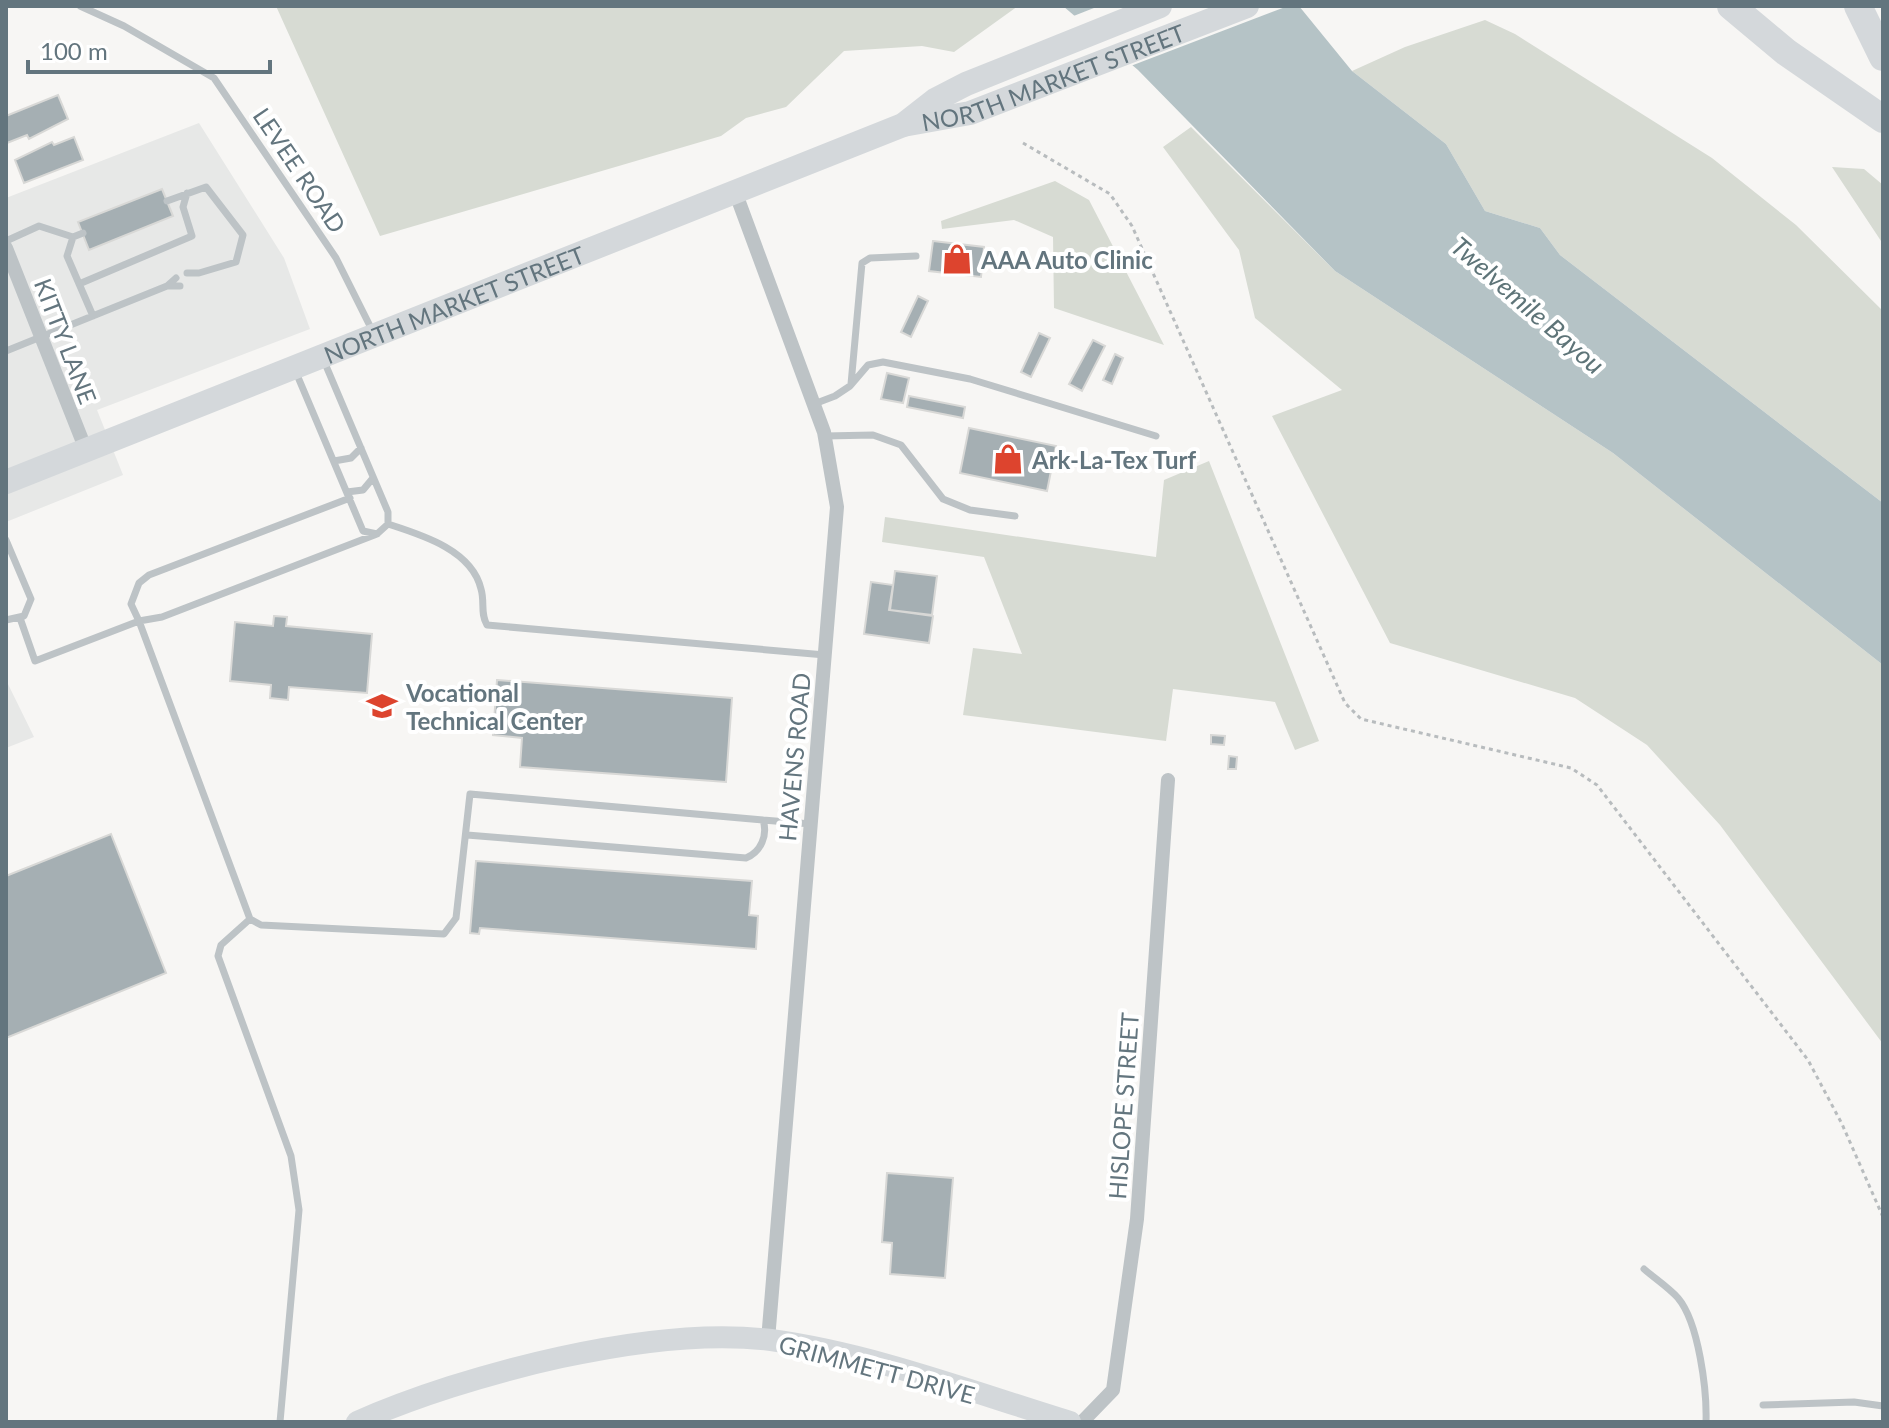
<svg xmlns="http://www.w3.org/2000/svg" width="1889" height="1428" font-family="Lato,sans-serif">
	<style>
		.built { fill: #e7e8e7 }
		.green { fill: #d7dbd3 }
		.water { fill: #b5c3c6 }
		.pier { fill: #f7f6f4 }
		.building { fill: #a5afb3; stroke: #d8d8d6; stroke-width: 2 }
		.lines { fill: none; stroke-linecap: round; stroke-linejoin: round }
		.path { stroke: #b8bcbe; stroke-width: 3; stroke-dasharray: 4 4; stroke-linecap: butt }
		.service { stroke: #bdc3c6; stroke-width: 7 }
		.minor { stroke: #bdc3c6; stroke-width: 14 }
		.secondary { stroke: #d4d8db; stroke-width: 22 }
		.primary { stroke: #d4d8db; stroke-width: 24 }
		.motorway { stroke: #d4d8db; stroke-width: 28 }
		.labels { text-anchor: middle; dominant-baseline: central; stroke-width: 8; stroke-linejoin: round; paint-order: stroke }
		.street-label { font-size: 24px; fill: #63757e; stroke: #fff }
		.poi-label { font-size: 24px; font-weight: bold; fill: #63757e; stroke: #fff; text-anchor: start }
		.water-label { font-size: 26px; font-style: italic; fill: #5e7478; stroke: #fff }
	</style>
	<rect width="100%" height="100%" fill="#f7f6f4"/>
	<path class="built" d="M199,123l85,135 26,71 -213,81 26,65 -117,47v-324z
		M6,680l28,57 -28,11z"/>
	<path class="green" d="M276,6h742l-64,46 -32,-6 -78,5 -58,56 -40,11 -25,18 -341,100z
		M1485,20l30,14 197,124 84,67 87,86v192l-323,-248 -20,-27 -55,-17 -39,-67 -94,-73 53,-24z
		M1191,127l144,144 278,182 270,212v379l-163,-219 -73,-80 -72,-47 -185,-55 -118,-227 70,-26 -87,-72 -16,-68 -76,-103z
		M1832,167l32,2 19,16v59z
		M1055,181l34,19 75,145 -110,-37 -1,-71 -39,-17 -72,9 -1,-8z
		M1209,461l110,280 -24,9 -20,-48 -102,-13 -7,52 -203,-26 10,-67 49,6 -38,-97 -102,-15 3,-25 271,40 8,-77z"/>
	<path class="water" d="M1063,6h236l53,65 94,73 39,67 55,17 20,27 323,248v162l-270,-212 -278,-182 -197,-201z"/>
	<path class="pier" d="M1099,6h189l-160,61 -57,-50z"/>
	<path class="building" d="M58,95l10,24 -39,20 -2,-4 -20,8 -1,-27z
		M74,137l9,23 -59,23 -9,-23 37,-18 2,3z
		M162,189l11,27 -84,34 -11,-28z
		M933,241l51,6 -3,30 -52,-6z
		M918,296l10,5 -17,36 -10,-5z
		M1039,333l11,5 -19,39 -10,-5z
		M1093,340l12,6 -23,45 -13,-7z
		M1115,354l8,4 -11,26 -9,-4z
		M887,373l22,5 -6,25 -22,-4z
		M909,396l56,11 -2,11 -56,-11z
		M969,428l87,18 -9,45 -87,-18z
		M895,571l42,5 -5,39 -42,-5z
		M871,582l22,3 -4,25 44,6 -4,27 -65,-9z
		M274,616l13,1 -1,9 86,8 -5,59 -78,-6 -1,13 -18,-2 1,-13 -41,-4 5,-59 38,4z
		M497,680l235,18 -6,84 -206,-15 2,-29 -29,-3z
		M1211,735l14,1 -1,9 -13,-1z
		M1229,756l8,1 -1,12h-8z
		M111,834l55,139 -160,65v-162z
		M476,861l276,20 -3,34 9,1 -2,33 -276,-21 -1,6 -9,-1z
		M887,1173l66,5 -8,100 -55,-4 2,-31 -10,-1z"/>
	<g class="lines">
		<path class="path" d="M1023,143l87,51 22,32 213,477 16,16 210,49 26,17 211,275 34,64 41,93"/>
		<path class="service" d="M80,6l44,20 90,52 122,180 36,72
			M167,201l39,-14 37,48 -7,27 -37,11h-12
			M73,237l-6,19 26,60
			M6,241l33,-15 34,11 10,-4
			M79,284l113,-48 -9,-29 4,-14
			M167,286l9,-8
			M6,351l161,-65h13
			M295,370l68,161 14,3 11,-10v-12l-64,-151
			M851,384l11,-121 8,-5 46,-2
			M814,404l21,-8 15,-10 18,-21 15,-3 87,17 186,57
			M825,436l48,-1 28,10 42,54 27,11 45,6
			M334,461l17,-3 10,-10
			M347,492l16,-2 10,-12
			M350,498l-201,77 -10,8 -8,21 8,17 23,-4 215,-83
			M388,524c34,11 84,26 93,65 4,13 -1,24 6,36l338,30
			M6,540l25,59 -7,17 -18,4
			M20,618l15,43 104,-40 111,298 11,6 183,9 12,-16 14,-124 293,26c5,15 -2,32 -17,38l-279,-23
			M763,820l48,4
			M250,919l-29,26 -3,11 73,200 8,54 -19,212
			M1644,1269c10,9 24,18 34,29 21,25 29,93 28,124
			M1763,1405l91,-3 29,4"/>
		<path class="minor" d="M736,194l88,238 13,75 -69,833
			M6,248l80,202
			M1082,1422l31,-32 24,-171 31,-439"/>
		<path class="secondary" d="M357,1422c109,-48 295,-97 414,-82 102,14 201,52 299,82"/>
		<g class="primary">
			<path id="s1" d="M903,125l67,-12 277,-107"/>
			<path id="s2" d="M6,482l897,-357 32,-25 31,-16 194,-78"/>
		</g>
		<path class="motorway" d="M1731,6l55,46 97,67
			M1858,6l25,51"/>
	</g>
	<defs>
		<g id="shop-bare" transform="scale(2.4)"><path d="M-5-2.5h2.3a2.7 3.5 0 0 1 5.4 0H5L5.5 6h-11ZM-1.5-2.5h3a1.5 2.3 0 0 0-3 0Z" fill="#dd442e" stroke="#fff" stroke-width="2.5" paint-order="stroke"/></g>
		<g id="school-bare" transform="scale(2.4)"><path d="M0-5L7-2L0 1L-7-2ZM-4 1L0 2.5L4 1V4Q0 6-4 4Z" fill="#dd442e" stroke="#fff" stroke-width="2.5" paint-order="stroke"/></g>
	</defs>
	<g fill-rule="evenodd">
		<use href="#shop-bare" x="957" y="259"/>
		<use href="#shop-bare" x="1008" y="459"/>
		<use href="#school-bare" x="382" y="706"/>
	</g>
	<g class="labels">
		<g class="street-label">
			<text stroke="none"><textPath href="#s1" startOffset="158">NORTH MARKET STREET</textPath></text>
			<text transform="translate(300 170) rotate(56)">LEVEE ROAD</text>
			<text stroke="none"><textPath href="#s2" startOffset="482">NORTH MARKET STREET</textPath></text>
			<text transform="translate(66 341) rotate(69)">KITTY LANE</text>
			<text transform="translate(794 757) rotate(-85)">HAVENS ROAD</text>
			<text transform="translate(1123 1106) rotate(-86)">HISLOPE STREET</text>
			<text transform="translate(877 1369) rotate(15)">GRIMMETT DRIVE</text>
		</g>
		<g class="poi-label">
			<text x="981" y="259">AAA Auto Clinic</text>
			<text x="1032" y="459">Ark-La-Tex Turf</text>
			<text x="406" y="692">Vocational<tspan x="406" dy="28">Technical Center</tspan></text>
		</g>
		<g class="water-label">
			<text transform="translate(1528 305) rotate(41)">Twelvemile Bayou</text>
		</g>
	</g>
	<rect width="1889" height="1428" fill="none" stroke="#63757e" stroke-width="16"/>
	<path d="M28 60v12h242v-12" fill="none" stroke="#63757e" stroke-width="4"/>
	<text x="40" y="60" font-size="24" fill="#63757e" stroke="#ffffff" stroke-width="6" paint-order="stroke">100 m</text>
</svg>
